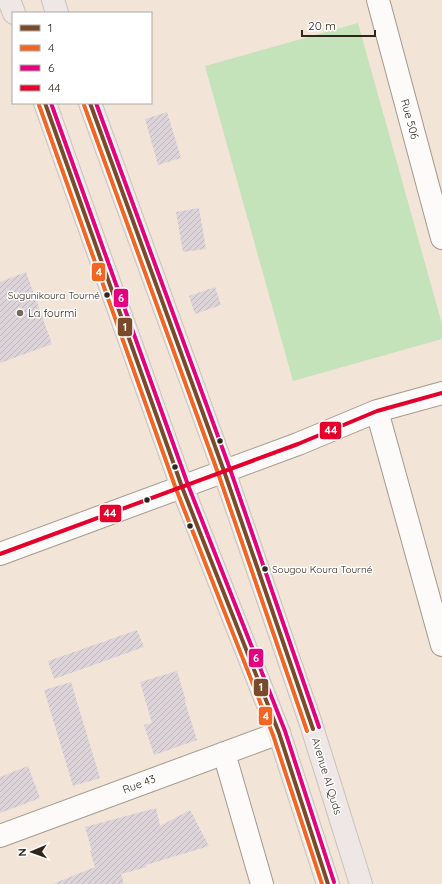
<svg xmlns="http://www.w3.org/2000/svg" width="442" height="884" font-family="Quicksand,sans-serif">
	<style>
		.park { fill: #c5e3ba }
		.building { fill: url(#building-hatch) }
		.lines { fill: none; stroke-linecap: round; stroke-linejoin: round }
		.minor-casing { stroke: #a3998e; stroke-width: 24 }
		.major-casing { stroke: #c9c2bb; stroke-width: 24 }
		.minor { stroke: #fdfbf9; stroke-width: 22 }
		.major { stroke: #efe7e6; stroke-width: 22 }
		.bus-1-casing { stroke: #fff; stroke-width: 7 }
		.bus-2-casing { stroke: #fff; stroke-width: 7 }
		.bus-3-casing { stroke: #fff; stroke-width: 7 }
		.bus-4-casing { stroke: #fff; stroke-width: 7 }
		.bus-1 { stroke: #7a4b2a; stroke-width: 4 }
		.bus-2 { stroke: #f26522; stroke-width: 4 }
		.bus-3 { stroke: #e5007d; stroke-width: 4 }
		.bus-4 { stroke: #e4002b; stroke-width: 4 }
		.bus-dot { fill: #2f251b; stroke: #fff; stroke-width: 1.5 }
		.poi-dot { fill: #73685c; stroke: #fff; stroke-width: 1.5 }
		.labels { text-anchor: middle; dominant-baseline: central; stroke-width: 3; stroke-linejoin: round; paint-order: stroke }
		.bus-label { font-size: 10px; fill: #2f251b; stroke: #fff; text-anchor: end }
		.street-label { font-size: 11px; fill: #2f251b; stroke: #fff }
		.poi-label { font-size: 11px; fill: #2f251b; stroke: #fff; text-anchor: start }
		.line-badge { stroke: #fff; stroke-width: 1.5 }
		.badge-label { font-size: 11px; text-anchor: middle; font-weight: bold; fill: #fff }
	</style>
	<defs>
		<pattern id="building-hatch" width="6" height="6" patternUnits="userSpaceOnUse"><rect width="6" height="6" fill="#ddd4da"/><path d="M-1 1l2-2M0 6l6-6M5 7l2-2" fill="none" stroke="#beb6ba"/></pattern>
	</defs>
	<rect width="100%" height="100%" fill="#f2e4d6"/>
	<path class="park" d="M358,23l84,301v15l-149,42 -88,-315z"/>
	<path class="building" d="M167,112l14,46 -23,7 -13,-46z
		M199,208l7,41 -23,3 -7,-40z
		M26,272l26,72 -52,19v-81z
		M215,287l6,18 -26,9 -6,-18z
		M137,630l7,17 -90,32 -6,-18z
		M177,671l9,30 -1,1 12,38 -43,15 -10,-30 8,-2 -12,-41z
		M71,682l29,96 -27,8 -29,-96z
		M28,766l12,32 -40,15v-36z
		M156,808l4,18 30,-16 19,36 -63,19 1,2 -26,7 3,10h-69v-1l40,-16 -5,-16h2l-7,-24z"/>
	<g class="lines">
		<g class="minor-casing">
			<path id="minor" d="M378,0l64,238
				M377,411l65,234
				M0,554l298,-110 79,-33 65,-18
				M224,753l38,131
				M0,836l279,-103"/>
		</g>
		<g class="major-casing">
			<path id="major" d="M9,0l5,13
				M53,0l4,13
				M45,103l137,384 97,246 49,151
				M90,103l134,368 87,253 50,160"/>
		</g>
		<use href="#minor" class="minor"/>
		<use href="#major" class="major"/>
		<g class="bus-1-casing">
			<path id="bus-1" d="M45,103l137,384 97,246 49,151
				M90,103l134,368 89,258"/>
		</g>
		<g class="bus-2-casing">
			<path id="bus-2" d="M39,105l137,384 97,246 49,149
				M84,105l134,368 89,258"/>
		</g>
		<g class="bus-3-casing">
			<path id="bus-3" d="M51,103l137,382 97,246 49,151
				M96,103l134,366 89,258"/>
		</g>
		<g class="bus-4-casing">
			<path id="bus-4" d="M0,554l298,-110 79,-33 65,-18"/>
		</g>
		<use href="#bus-1" class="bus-1"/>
		<use href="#bus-2" class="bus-2"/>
		<use href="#bus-3" class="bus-3"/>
		<use href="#bus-4" class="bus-4"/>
	</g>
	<g class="bus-dot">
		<circle cx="107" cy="295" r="3.5"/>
		<circle cx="220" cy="441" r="3.5"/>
		<circle cx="175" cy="467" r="3.5"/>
		<circle cx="147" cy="500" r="3.5"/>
		<circle cx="190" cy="526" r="3.5"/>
		<circle cx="265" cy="569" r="3.5"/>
	</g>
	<circle class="poi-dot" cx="20" cy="313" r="4"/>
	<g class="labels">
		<g class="bus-label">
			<text x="100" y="295">Sugunikoura Tourné</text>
			<text x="272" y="569" text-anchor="start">Sougou Koura Tourné</text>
		</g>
		<g class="street-label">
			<text transform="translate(410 119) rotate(75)">Rue 506</text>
			<text transform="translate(327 776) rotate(73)">Avenue Al Quds</text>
			<text transform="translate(139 784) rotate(-20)">Rue 43</text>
		</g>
		<g class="poi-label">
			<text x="28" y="313">La fourmi</text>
		</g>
	</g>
	<g class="line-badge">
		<rect x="91" y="262" width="15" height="20" rx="4" fill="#f26522"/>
		<rect x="113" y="288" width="16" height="20" rx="4" fill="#e5007d"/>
		<rect x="117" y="317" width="16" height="20" rx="4" fill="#7a4b2a"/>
		<rect x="319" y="421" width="23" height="19" rx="4" fill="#e4002b"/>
		<rect x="99" y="504" width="23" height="19" rx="4" fill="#e4002b"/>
		<rect x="248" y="648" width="16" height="20" rx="4" fill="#e5007d"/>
		<rect x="253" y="678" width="16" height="19" rx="4" fill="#7a4b2a"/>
		<rect x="258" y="706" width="15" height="20" rx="4" fill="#f26522"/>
	</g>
	<g class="badge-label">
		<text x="99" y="276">4</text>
		<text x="121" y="302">6</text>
		<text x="125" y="331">1</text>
		<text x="331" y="434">44</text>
		<text x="110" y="517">44</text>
		<text x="256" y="662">6</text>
		<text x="261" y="691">1</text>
		<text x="266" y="720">4</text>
	</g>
	<rect x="12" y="12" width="140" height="92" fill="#ffffff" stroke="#aca8a4"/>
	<rect x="20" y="25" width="20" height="6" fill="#7a4b2a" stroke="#aca8a4"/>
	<text x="48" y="32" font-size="12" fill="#2f251b">1</text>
	<rect x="20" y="45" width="20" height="6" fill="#f26522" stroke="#aca8a4"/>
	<text x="48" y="52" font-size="12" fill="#2f251b">4</text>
	<rect x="20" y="65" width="20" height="6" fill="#e5007d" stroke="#aca8a4"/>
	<text x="48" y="72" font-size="12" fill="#2f251b">6</text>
	<rect x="20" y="85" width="20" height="6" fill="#e4002b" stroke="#aca8a4"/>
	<text x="48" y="92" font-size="12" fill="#2f251b">44</text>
	<g transform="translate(32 852) rotate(268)" stroke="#ffffff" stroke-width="3" paint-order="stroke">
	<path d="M0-3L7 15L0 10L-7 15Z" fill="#2f251b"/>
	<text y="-6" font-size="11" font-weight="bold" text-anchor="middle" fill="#2f251b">N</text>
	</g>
	<path d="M302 30v6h73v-6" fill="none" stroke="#2f251b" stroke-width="2"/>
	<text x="308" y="30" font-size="12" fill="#2f251b" stroke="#ffffff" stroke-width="3" paint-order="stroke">20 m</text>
</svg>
